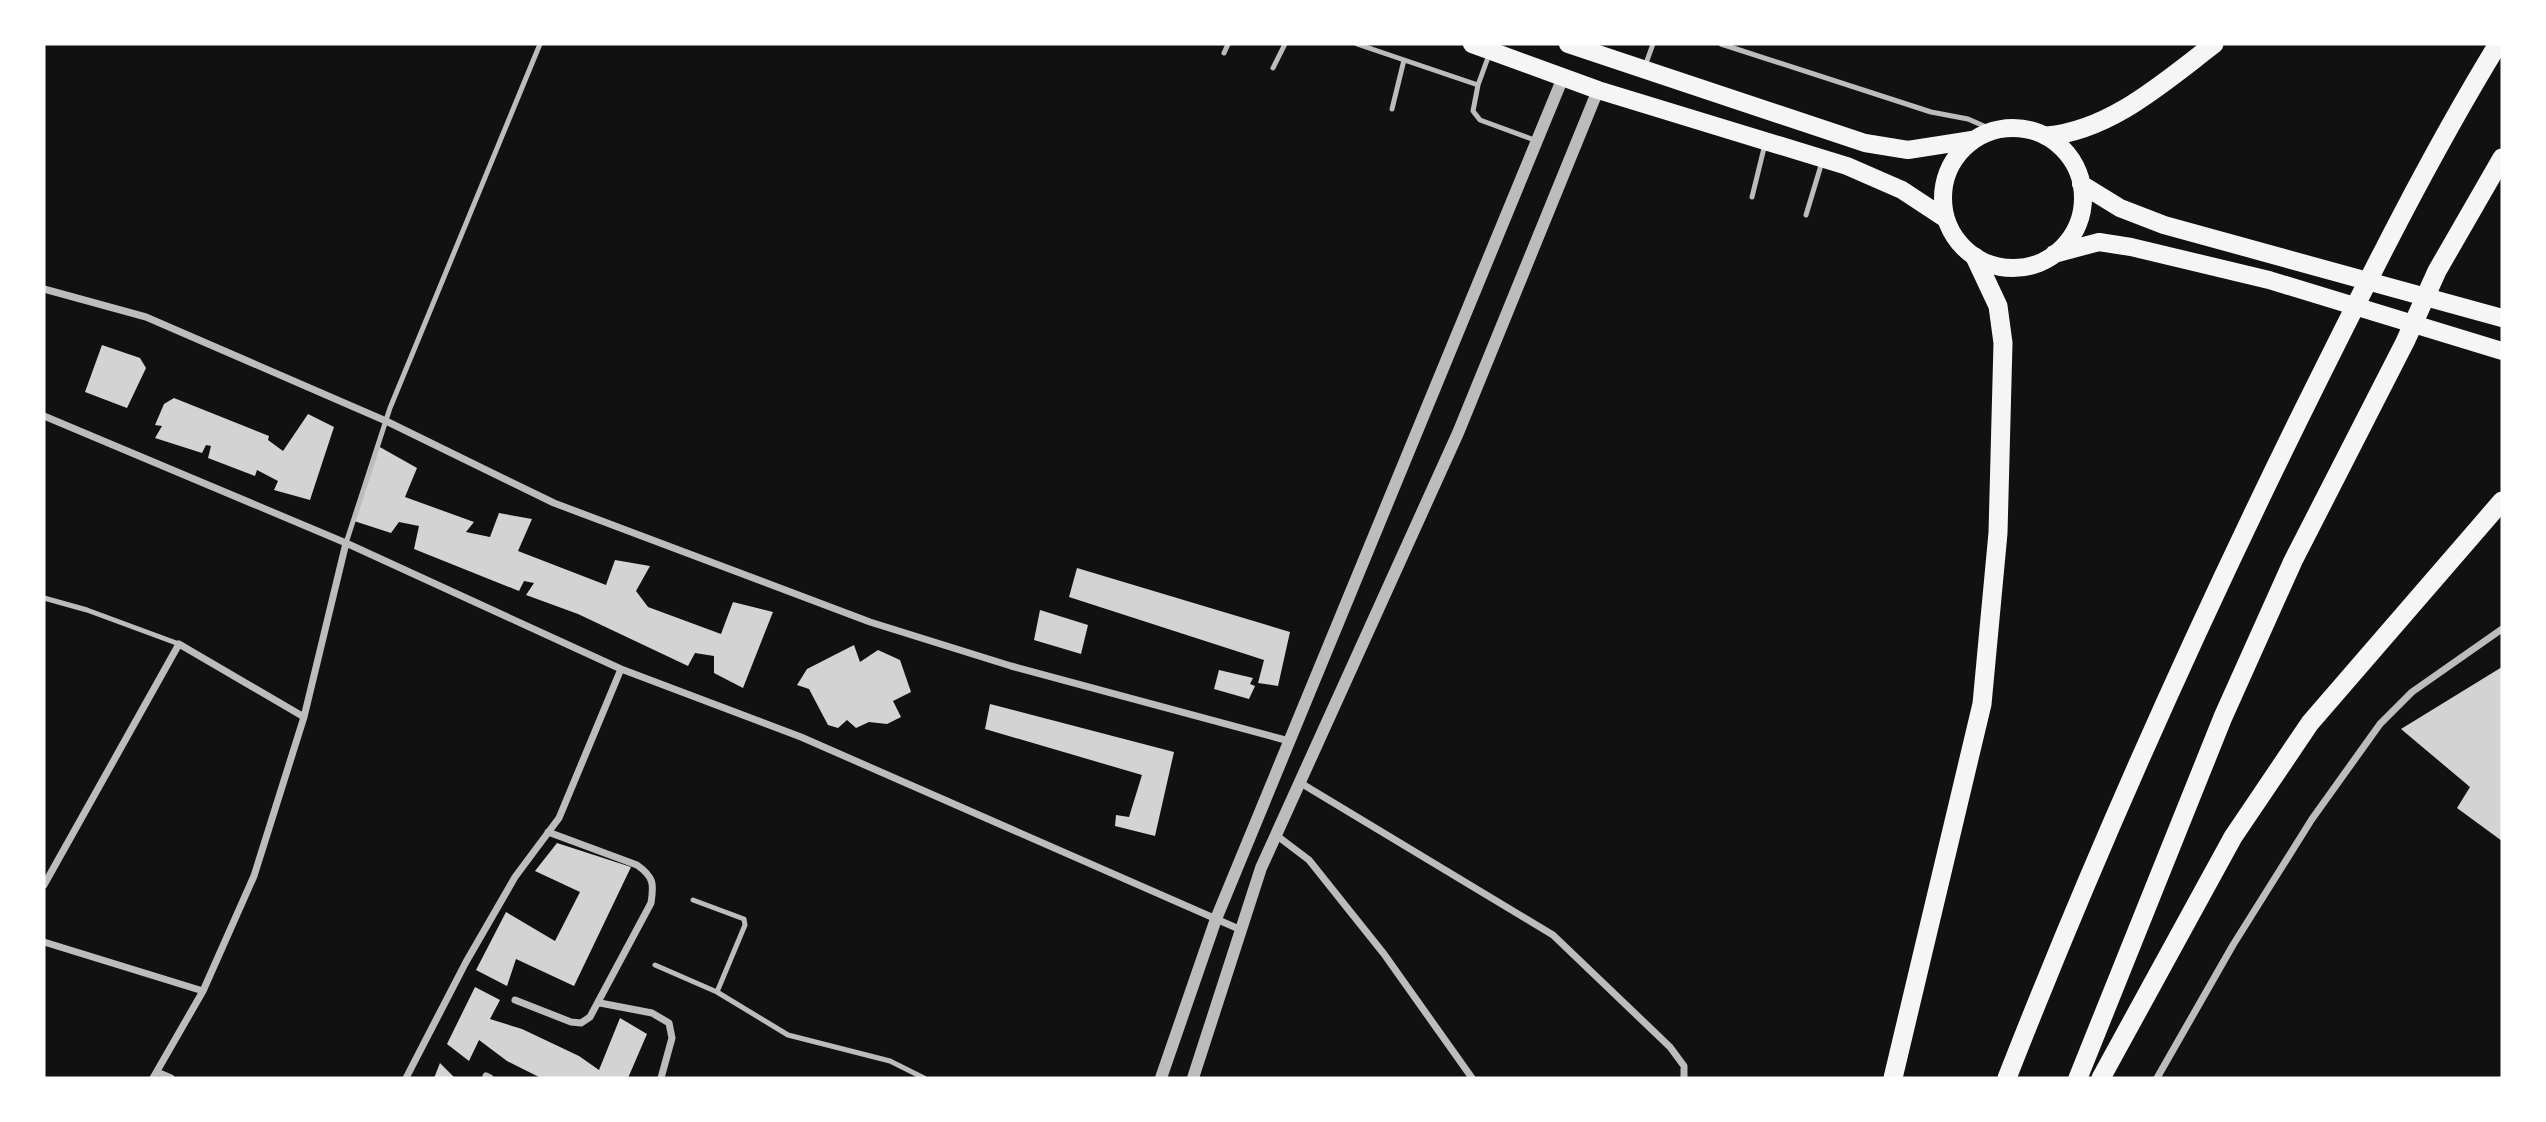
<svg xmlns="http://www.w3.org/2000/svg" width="2546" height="1122" font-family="'DejaVu Sans',sans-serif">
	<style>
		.building { fill: #d3d3d3 }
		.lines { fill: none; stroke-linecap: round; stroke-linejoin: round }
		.service { stroke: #bcbcbc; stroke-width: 5 }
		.minor { stroke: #bcbcbc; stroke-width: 7 }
		.tertiary { stroke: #bcbcbc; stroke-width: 12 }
		.trunk { stroke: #f5f5f5; stroke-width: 18 }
		.motorway { stroke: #f5f5f5; stroke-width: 19 }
	</style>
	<rect width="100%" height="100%" fill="#111"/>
	<path class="building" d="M102,345l38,13 6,10 -19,40 -42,-16z
		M174,398l95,38 -1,4 15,11 25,-37 26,13 -24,73 -36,-10 4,-9 -21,-11 -2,6 -47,-18 3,-12 -5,-1 -4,8 -47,-15 7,-12 -7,-1 9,-21z
		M378,446l39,22 -12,29 69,25 -8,10 24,5 9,-24 33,6 -14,32 88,34 9,-25 35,6 -14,25 12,16 73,27 12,-32 40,10 -30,76 -29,-15v-17l-19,-3 -7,13 -110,-52 -52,-19 8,-12 -10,-2 -5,10 -105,-42 5,-23 -20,-4 -8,11 -37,-12z
		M1077,568l213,64 -12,54 -20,-3 6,-23 -195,-63z
		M1040,610l48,15 -7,29 -47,-14z
		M854,645l6,17 18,-12 22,10 11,32 -18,9 8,16 -14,7 -18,-2 -13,6 -9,-8 -9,8 -10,-3 -19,-36 -12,-4 10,-16z
		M2502,667v174l-45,-33 13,-21 -69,-58z
		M1219,670l34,8 -3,6 5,2 -6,13 -35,-10z
		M990,704l184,48 -19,84 -40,-10 1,-11 13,2 13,-42 -157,-46z
		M557,843l74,24 -57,119 -58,-27 -9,27 -31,-16 30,-58 49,29 25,-49 -45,-21z
		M475,987l25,13 -10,19 32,10 57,27 20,14 21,-52 27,16 -19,44h-87l-34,-17 -28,-21 -10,21 -22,-17z
		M440,1063l15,15h-21z"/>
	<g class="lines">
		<path class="service" d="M1357,44l121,41
			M1721,44l210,68 37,7 25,11
			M1490,52l-12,33 -5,26 7,9 57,21
			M1224,53l4,-9
			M1645,66l8,-22
			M1273,68l12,-24
			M1392,109l12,-49
			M1752,197l13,-53
			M1806,215l16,-53
			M346,543l44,-135 150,-364
			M44,598l43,12 92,34
			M693,900l51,19 1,6 -28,67
			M655,965l62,27 71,43 102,26 34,17"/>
		<path class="minor" d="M44,289l102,28 240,104 168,82 316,119 141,44 278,75
			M44,416l302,127 275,126 180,68 438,192
			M1299,782l254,153 117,112 14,19v12
			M1276,835l33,25 75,94 88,124
			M44,885l135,-241 125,73
			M44,942l159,49
			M515,1000l56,22 10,1 9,-6 61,-114c3,-19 3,-26 -14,-38l-89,-33
			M600,1003l52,10 17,10 3,15 -11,40
			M157,1072l14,6
			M486,1076l4,2
			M153,1078l50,-87 51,-115 50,-159 42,-174
			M406,1078l60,-116 49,-85 44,-59 62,-149
			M2157,1078l76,-133 79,-126 68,-95 32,-32 90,-63"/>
		<path class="tertiary" d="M1161,1078l55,-159 348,-844
			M1193,1078l68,-210 197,-435 140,-343"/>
		<path class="trunk" d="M1472,44l126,46 249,76 55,24 44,29
			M1568,44l297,99 43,7 64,-10
			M1943 198a70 70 0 1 1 140 0a70 70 0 1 1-140 0Z
			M2081,184l39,24 44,17 338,93
			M2054,254l45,-12 32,5 138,33 233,71"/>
		<path class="motorway" d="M2047,136c64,-6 117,-54 167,-92
			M1893,1078l89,-374 16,-171 5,-190 -5,-37 -23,-49
			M2007,1078c87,-222 184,-439 289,-653 64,-129 127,-258 202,-381
			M2078,1078l145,-361 70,-156 112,-219 32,-71 65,-113
			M2101,1078l132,-241 77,-114 192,-222"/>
	</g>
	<rect width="2546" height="1122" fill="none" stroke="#ffffff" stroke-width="91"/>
</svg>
